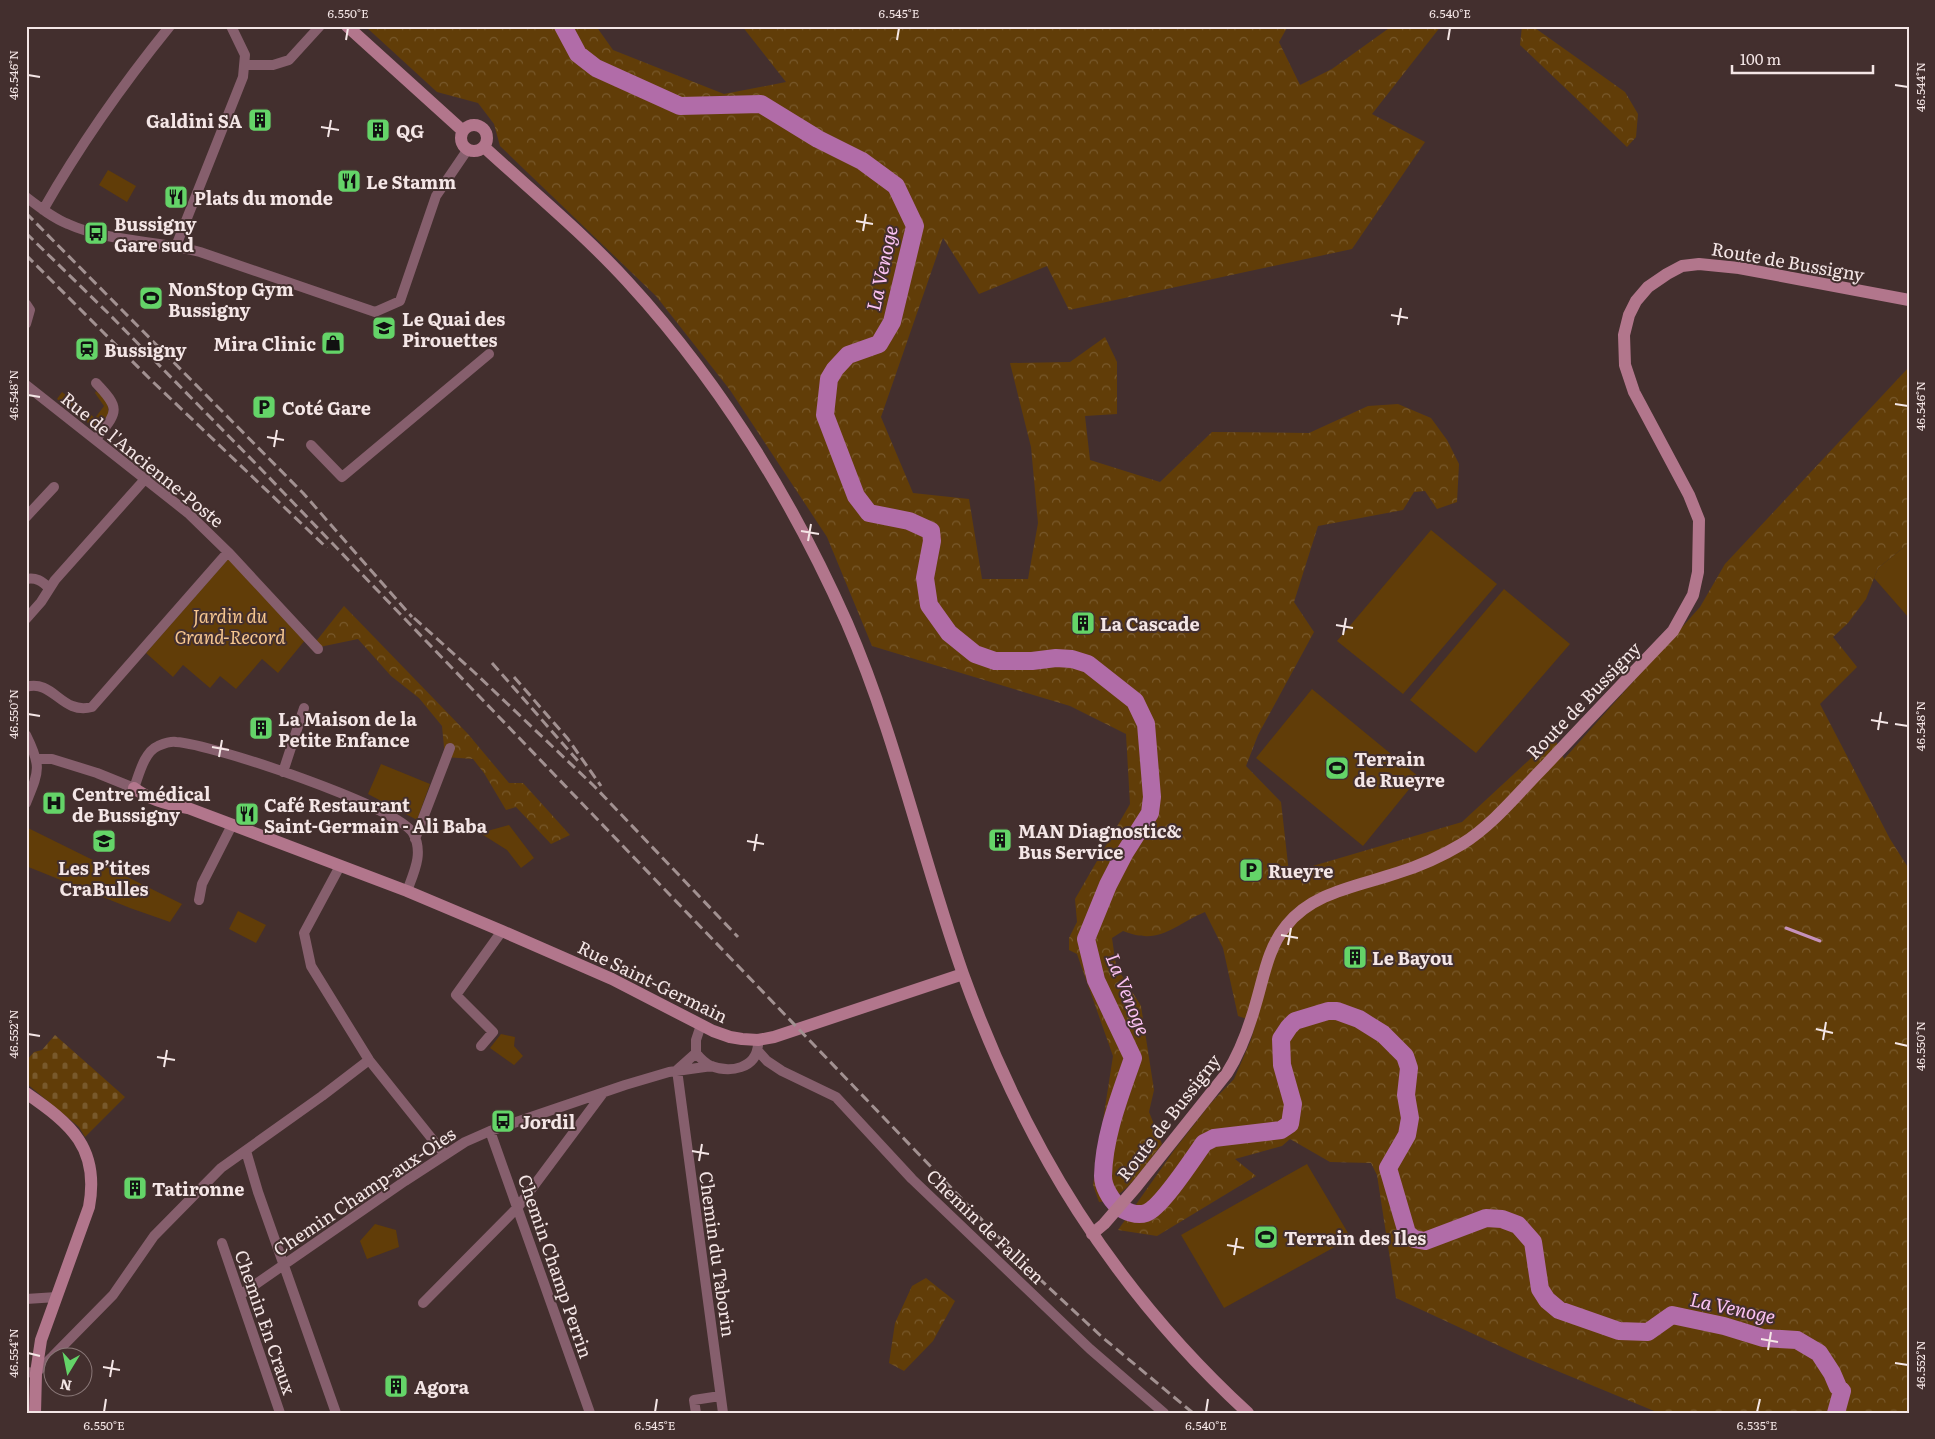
<svg xmlns="http://www.w3.org/2000/svg" width="1935" height="1439" font-family="Literata,serif">
	<style>
		.green { fill: #613d08 }
		.forest { fill: url(#forest-crowns) }
		.cemetery { fill: url(#cemetery-stones) }
		.lines { fill: none; stroke-linecap: round; stroke-linejoin: round }
		.stream { stroke: #c591bb; stroke-width: 3 }
		.river { stroke: #b16ca8; stroke-width: 18 }
		.street { stroke: #865f6d; stroke-width: 10 }
		.secondary { stroke: #b2768c; stroke-width: 12 }
		.rail { stroke: #a29191; stroke-width: 3; stroke-dasharray: 10 5; stroke-linecap: butt }
		.ticks { fill: none; stroke: #f4e6e6; stroke-width: 2 }
		.labels { text-anchor: middle; dominant-baseline: central; stroke-width: 4; stroke-linejoin: round; paint-order: stroke }
		.poi-label { font-size: 18px; font-weight: bold; fill: #f4e6e6; stroke: #432f2e; text-anchor: start }
		.street-label { font-size: 18px; fill: #f4e6e6; stroke: #432f2e }
		.park-label { font-size: 18px; font-style: italic; fill: #f6c68f; stroke: #432f2e }
		.water-label { font-size: 19px; font-style: italic; fill: #fcc3f3; stroke: #432f2e }
		.neatline { fill: none; stroke: #f4e6e6; stroke-width: 2 }
		.ticks-label { font-size: 12px; text-anchor: middle; fill: #f4e6e6 }
	</style>
	<defs>
		<pattern id="forest-crowns" width="20" height="18" patternUnits="userSpaceOnUse" patternTransform="scale(1.25)"><rect width="20" height="18" fill="#613d08"/><path d="M2 6a3 3 0 1 1 6 0M12 15a3 3 0 1 1 6 0" fill="none" stroke="#78592c"/></pattern>
		<pattern id="cemetery-stones" width="16" height="16" patternUnits="userSpaceOnUse" patternTransform="scale(1.25)"><rect width="16" height="16" fill="#613d08"/><path d="M2 7V4a2 2 0 0 1 4 0v3zM10 15v-3a2 2 0 0 1 4 0v3z" fill="#78592c"/></pattern>
	</defs>
	<rect width="100%" height="100%" fill="#432f2e"/>
	<path class="green" d="M108,170l28,16 -9,16 -28,-17z
		M96,391l11,10 2,13 -9,13 -8,-1 -35,-27 5,-7 33,26 9,-12 -9,-13z
		M1431,530l66,54 -94,110 -66,-53z
		M1909,543v75l-35,-40 4,-10z
		M229,558l77,81 -28,34 -16,-14 -26,30 -16,-13 -10,12 -27,-23 -10,12 -27,-24z
		M1504,589l66,55 -94,109 -66,-53z
		M1312,689l107,88 -56,69 -107,-88z
		M381,764l49,20 -13,36 -49,-26z
		M509,825l25,33 -13,10 -14,-18 -27,-17z
		M26,827l156,77 -12,18 -40,-14 -104,-42z
		M238,911l28,14 -10,18 -27,-14z
		M501,1034l14,3 -1,9 9,10 -9,9 -24,-17z
		M1307,1164l44,74 -127,70 -43,-73z
		M375,1224l21,6 3,17 -32,12 -7,-18z"/>
	<path class="forest" d="M365,26h231l17,24 111,44 62,-12 -44,-56h546l-9,16 21,43 32,-16 60,-43h49l-69,88 53,28 -73,107 -283,61 -22,-44 -68,28 -36,-56 -62,179 32,76 56,6 13,80h46l10,-56 -7,-76 -21,-84 60,-1 35,-25 12,25v52l-32,2 5,44 70,22 52,-50 97,1 59,-27 30,-2 33,14 16,22 12,24 -2,38 -20,7 -12,-18 -11,1 -11,18 -85,16 -24,76 20,30 -56,103 -12,31 35,36 8,71 173,-51 92,-85 10,22 136,-152 25,-43 184,-197v176l-31,25 -12,31 -18,24 -15,14 24,30 -37,37 70,135 19,30v544h-250l-138,-57 -125,-58 -19,-123 -6,-12 -41,-1 -40,-23 -8,7 -47,13 21,17 -99,60 -39,-6 57,-81 36,-46 23,-24 17,-39 5,-18 -18,-6 -15,-68 -18,-36c-32,13 -44,34 -82,19l-11,7 4,28 25,40 13,84 -5,22 13,32c-16,20 -37,56 -63,58l-6,-17 20,-129 -36,-102 -8,-4v-12l8,-16 -2,-23 55,-95 -4,-70 -56,-28 -198,-60 -45,-109 -97,-147 -74,-94 -156,-150 -6,-22 -16,-21 -41,-11z
		M1522,26h13v2l90,64 13,22 -2,23 -9,10 -107,-102z
		M344,606l124,128 41,49h14l47,52 -19,9 -35,-37 -10,3 -22,-37 -11,-14 -28,-2 -3,-31 -23,-28 -28,-22 -33,-37 -48,10z
		M926,1278l29,23 -22,40 -29,30 -15,-8 6,-40 17,-37z"/>
	<path class="cemetery" d="M55,1035l70,62 -40,40 -6,-10 -53,-44v-22l8,-9 8,-2z"/>
	<g class="lines">
		<path class="stream" d="M1786,928l34,13"/>
		<path class="river" d="M563,26l15,28 18,14 84,38 81,-2 57,35 44,22 34,25 19,40 -23,96 -13,22 -31,11 -13,14 -6,10 -4,36 31,81 13,17 40,8 22,10 1,10 -7,37 4,27 20,28 26,21 20,7h37l24,-3 16,1 16,5 47,37 11,23 6,73 -2,16 -26,41 -16,31 -22,54 10,41 37,78c-13,38 -29,77 -30,118 0,10 7,23 15,30 7,6 19,10 28,7 15,-5 48,-56 58,-70l10,-5 67,-8 9,-6 3,-20 -11,-39 -1,-26 8,-12 6,-6 33,-10h9l22,8 24,15 22,22 4,12 -3,27 4,23 -3,17 -19,33 19,65 7,6 11,2 61,-23 16,1 16,6 15,17 7,47 7,11 12,10 60,21 29,1 24,-17 52,11 39,12 34,2 22,13 13,20 6,14 4,4 -6,22"/>
		<path class="street" d="M245,65h28l16,-5 31,-34
			M26,197c13,10 27,21 42,27 37,17 91,17 132,28l175,60 25,-11 36,-105 32,-47
			M43,210c37,-65 80,-126 127,-184
			M176,246l67,-169 2,-22 -14,-29
			M26,304l4,6 -4,14
			M26,385l162,128 40,39 90,97
			M96,439c21,-27 26,-29 0,-56
			M311,445l31,32 147,-123
			M26,517l28,-30
			M26,579c10,-2 16,2 23,9
			M26,619l15,-17 14,-22 91,-102
			M26,687c28,-8 35,28 66,20l136,-155
			M26,735c16,32 13,36 0,68
			M37,759h15l45,14 37,15c5,-13 10,-36 24,-42 5,-2 12,-5 18,-4 36,2 220,64 237,91 11,20 1,39 -6,58
			M283,772l21,-64
			M415,839l35,-91
			M340,866l-36,67 7,33 58,94 76,95
			M199,900l3,-16 30,-59
			M701,1025l-5,15v13c4,5 9,10 15,13 19,7 45,3 47,-21
			M481,1046l12,-14 -37,-37 46,-64
			M757,1050l10,11 15,10 54,26 76,82 178,170 74,64
			M677,1070l46,343
			M677,1070l19,-17
			M490,1131l100,282
			M246,1151l12,41 78,221
			M222,1243l58,170
			M240,1295l165,-114 60,-39 25,-11 135,-46 44,-13 43,-6
			M26,1299l31,-2
			M423,1303l95,-96 85,-114
			M53,1356l60,-61 41,-59 67,-68 101,-72 47,-36
			M26,1372l10,1 16,-16
			M696,1413l-2,-13 26,-4"/>
		<path class="secondary" d="M347,26l116,105
			M461 138a13 13 0 1 1 26 0a13 13 0 1 1-26 0Z
			M484,147c48,44 99,86 143,134 92,100 165,218 220,342 49,113 75,235 116,351 62,172 150,315 285,439
			M134,788c14,11 36,17 54,20l219,83 95,40 110,48 101,52 17,6 12,2 16,1 16,-3 189,-63
			M26,1093c45,31 74,55 63,114l-48,133 -5,33 -1,40
			M1092,1234l12,-10 32,-37 91,-114c14,-22 22,-45 29,-70 8,-27 12,-55 30,-77 26,-34 73,-40 111,-53 23,-7 45,-17 65,-29 32,-20 57,-52 83,-78 42,-45 85,-90 128,-135l20,-36 5,-23 1,-52 -10,-25 -55,-103 -9,-27 -1,-30 5,-20 7,-14 12,-14 19,-13 15,-8 17,-2 40,4 170,32"/>
		<path class="rail" d="M26,213l277,280 109,124
			M26,233l82,80 151,154 772,804 71,66 91,76
			M26,255l125,125 176,168
			M414,618l60,54 120,114 144,151
			M492,663l86,98
			M514,677l54,62 33,47"/>
	</g>
	<path class="ticks" d="M346,40l2,-12M897,40l2,-12M1448,40l2,-12M28,75l12,2M1895,85l13,2M321,127l18,3M328,137l3,-17M856,221l17,3M863,231l3,-17M1391,315l17,3M1398,325l3,-17M28,395l12,2M1895,404l13,2M267,437l17,3M274,447l3,-17M801,531l18,3M808,541l3,-17M1336,625l17,3M1343,635l3,-17M28,714l12,2M1871,720l17,3M1895,724l13,2M1878,730l3,-18M212,747l17,3M219,757l3,-17M747,841l17,3M754,851l3,-17M1281,935l17,3M1288,945l3,-17M1816,1029l17,4M28,1034l12,2M1823,1040l3,-18M1895,1043l13,3M157,1057l18,3M164,1067l3,-17M692,1151l17,3M699,1161l3,-17M1227,1245l17,3M1234,1255l3,-17M1761,1339l17,3M1768,1350l3,-18M28,1353l12,3M1895,1363l13,2M103,1367l17,3M110,1377l3,-17M104,1412l2,-13M655,1412l2,-13M1206,1412l2,-13M1757,1412l3,-13"/>
	<defs>
		<g id="building-square" transform="scale(1.25)"><rect x="-9" y="-9" width="18" height="18" rx="4" fill="#64d468" stroke="#432f2e"/><path d="M-4-6H4V6H1V3H-1V6H-4ZM-2.5-4.3h1.7v1.8h-1.7ZM.8-4.3h1.7v1.8H.8ZM-2.5-1h1.7V.8h-1.7ZM.8-1h1.7V.8H.8Z" fill="#111"/></g>
		<g id="restaurant-square" transform="scale(1.25)"><rect x="-9" y="-9" width="18" height="18" rx="4" fill="#64d468" stroke="#432f2e"/><path d="M-5-6h1v4h1v-4h1v4h1v-4h1v5L-1.5 .5V6h-2V.5L-5-1ZM5-6V6H3V1.5H1.5Q1.5-4 5-6Z" fill="#111"/></g>
		<g id="bus-square" transform="scale(1.25)"><rect x="-9" y="-9" width="18" height="18" rx="4" fill="#64d468" stroke="#432f2e"/><path d="M-5-6H5V4H4V6H2V4H-2V6H-4V4H-5ZM-3.5-4V0h7V-4ZM-3.5 1.2v1.5H-2V1.2ZM2 1.2v1.5H3.5V1.2Z" fill="#111"/></g>
		<g id="stadium-square" transform="scale(1.25)"><rect x="-9" y="-9" width="18" height="18" rx="4" fill="#64d468" stroke="#432f2e"/><path d="M0-5a6.5 5 0 1 0 0 10a6.5 5 0 1 0 0-10ZM-3.5-1.8h7v3.6h-7Z" fill="#111"/></g>
		<g id="school-square" transform="scale(1.25)"><rect x="-9" y="-9" width="18" height="18" rx="4" fill="#64d468" stroke="#432f2e"/><path d="M0-5L7-2L0 1L-7-2ZM-4 1L0 2.5L4 1V4Q0 6-4 4Z" fill="#111"/></g>
		<g id="shop-square" transform="scale(1.25)"><rect x="-9" y="-9" width="18" height="18" rx="4" fill="#64d468" stroke="#432f2e"/><path d="M-5-2.5h2.3a2.7 3.5 0 0 1 5.4 0H5L5.5 6h-11ZM-1.5-2.5h3a1.5 2.3 0 0 0-3 0Z" fill="#111"/></g>
		<g id="station-square" transform="scale(1.25)"><rect x="-9" y="-9" width="18" height="18" rx="4" fill="#64d468" stroke="#432f2e"/><path d="M-3-6H3Q5-6 5-4V2Q5 4 3 4L4.5 6H3L1.5 4h-3L-3 6H-4.5L-3 4Q-5 4-5 2V-4Q-5-6-3-6ZM-3.5-4v3h7v-3ZM-3.5 1v1.5H-2V1ZM2 1v1.5H3.5V1Z" fill="#111"/></g>
		<g id="parking-square" transform="scale(1.25)"><rect x="-9" y="-9" width="18" height="18" rx="4" fill="#64d468" stroke="#432f2e"/><path d="M-3.5-5.5H1a3.5 3.5 0 0 1 0 7H-1V5.5H-3.5ZM-1-3.4V-.6H.8a1.4 1.4 0 0 0 0-2.8Z" fill="#111"/></g>
		<g id="hospital-square" transform="scale(1.25)"><rect x="-9" y="-9" width="18" height="18" rx="4" fill="#64d468" stroke="#432f2e"/><path d="M-5-5h3v3.5h4V-5h3V5h-3V1.5h-4V5h-3Z" fill="#111"/></g>
	</defs>
	<g fill-rule="evenodd">
		<use href="#building-square" x="260" y="120"/>
		<use href="#building-square" x="378" y="130"/>
		<use href="#restaurant-square" x="349" y="181"/>
		<use href="#restaurant-square" x="176" y="197"/>
		<use href="#bus-square" x="96" y="233"/>
		<use href="#stadium-square" x="151" y="298"/>
		<use href="#school-square" x="384" y="328"/>
		<use href="#shop-square" x="333" y="343"/>
		<use href="#station-square" x="87" y="349"/>
		<use href="#parking-square" x="264" y="407"/>
		<use href="#building-square" x="1083" y="623"/>
		<use href="#building-square" x="261" y="728"/>
		<use href="#stadium-square" x="1337" y="768"/>
		<use href="#hospital-square" x="54" y="803"/>
		<use href="#restaurant-square" x="247" y="814"/>
		<use href="#building-square" x="1000" y="840"/>
		<use href="#school-square" x="104" y="841"/>
		<use href="#parking-square" x="1251" y="870"/>
		<use href="#building-square" x="1355" y="957"/>
		<use href="#bus-square" x="503" y="1121"/>
		<use href="#building-square" x="135" y="1188"/>
		<use href="#stadium-square" x="1266" y="1237"/>
		<use href="#building-square" x="396" y="1386"/>
	</g>
	<g class="labels">
		<g class="poi-label">
			<text x="242" y="120" text-anchor="end">Galdini SA</text>
			<text x="396" y="130">QG</text>
			<text x="366" y="181">Le Stamm</text>
			<text x="194" y="197">Plats du monde</text>
			<text x="114" y="223">Bussigny<tspan x="114" dy="21">Gare sud</tspan></text>
			<text x="168" y="288">NonStop Gym<tspan x="168" dy="21">Bussigny</tspan></text>
			<text x="402" y="318">Le Quai des<tspan x="402" dy="21">Pirouettes</tspan></text>
			<text x="316" y="343" text-anchor="end">Mira Clinic</text>
			<text x="104" y="349">Bussigny</text>
			<text x="282" y="407">Coté Gare</text>
			<text x="1100" y="623">La Cascade</text>
			<text x="278" y="718">La Maison de la<tspan x="278" dy="21">Petite Enfance</tspan></text>
			<text x="1354" y="758">Terrain<tspan x="1354" dy="21">de Rueyre</tspan></text>
			<text x="72" y="793">Centre médical<tspan x="72" dy="21">de Bussigny</tspan></text>
			<text x="264" y="804">Café Restaurant<tspan x="264" dy="21">Saint-Germain - Ali Baba</tspan></text>
			<text x="1018" y="830">MAN Diagnostic&amp;<tspan x="1018" dy="21">Bus Service</tspan></text>
			<text x="104" y="867" text-anchor="middle">Les P’tites<tspan x="104" dy="21">CraBulles</tspan></text>
			<text x="1268" y="870">Rueyre</text>
			<text x="1372" y="957">Le Bayou</text>
			<text x="520" y="1121">Jordil</text>
			<text x="152" y="1188">Tatironne</text>
			<text x="1284" y="1237">Terrain des Iles</text>
			<text x="414" y="1386">Agora</text>
		</g>
		<g class="street-label">
			<text transform="translate(1788 261) rotate(10)">Route de Bussigny</text>
			<text transform="translate(143 459) rotate(39)">Rue de l'Ancienne-Poste</text>
			<text transform="translate(1583 700) rotate(-46)">Route de Bussigny</text>
			<text transform="translate(653 981) rotate(26)">Rue Saint-Germain</text>
			<text transform="translate(1168 1117) rotate(-52)">Route de Bussigny</text>
			<text transform="translate(364 1191) rotate(-34)">Chemin Champ-aux-Oies</text>
			<text transform="translate(986 1226) rotate(44)">Chemin de Fallien</text>
			<text transform="translate(718 1254) rotate(82)">Chemin du Taborin</text>
			<text transform="translate(556 1266) rotate(71)">Chemin Champ Perrin</text>
			<text transform="translate(266 1322) rotate(71)">Chemin En Craux</text>
		</g>
		<g class="park-label">
			<text x="230" y="615">Jardin du<tspan x="230" dy="21">Grand-Record</tspan></text>
		</g>
		<g class="water-label">
			<text transform="translate(881 268) rotate(-78)">La Venoge</text>
			<text transform="translate(1129 994) rotate(68)">La Venoge</text>
			<text transform="translate(1733 1307) rotate(12)">La Venoge</text>
		</g>
	</g>
	<rect width="1935" height="1439" fill="none" stroke="#432f2e" stroke-width="55"/>
	<g transform="translate(68 1372) rotate(190)"><circle r="24" fill="#432f2e" stroke="#8a7878"/>
	<path d="M0-4L9 19L0 12L-9 19Z" fill="#64d468"/>
	<text y="-8" font-size="14" font-weight="bold" text-anchor="middle" fill="#f4e6e6">N</text>
	</g>
	<path d="M1732 65v8h141v-8" fill="none" stroke="#f4e6e6" stroke-width="2.5"/>
	<text x="1740" y="65" font-size="15" fill="#f4e6e6" stroke="#432f2e" stroke-width="4" paint-order="stroke">100 m</text>
	<rect x="28" y="28" width="1880" height="1384" class="neatline"/>
	<g class="ticks-label">
		<text x="348" y="18">6.550°E</text>
		<text x="899" y="18">6.545°E</text>
		<text x="1450" y="18">6.540°E</text>
		<text transform="translate(14 75) rotate(-90)" y="4">46.546°N</text>
		<text transform="translate(1921 87) rotate(-90)" y="4">46.544°N</text>
		<text transform="translate(14 395) rotate(-90)" y="4">46.548°N</text>
		<text transform="translate(1921 406) rotate(-90)" y="4">46.546°N</text>
		<text transform="translate(14 714) rotate(-90)" y="4">46.550°N</text>
		<text transform="translate(1921 726) rotate(-90)" y="4">46.548°N</text>
		<text transform="translate(14 1034) rotate(-90)" y="4">46.552°N</text>
		<text transform="translate(1921 1046) rotate(-90)" y="4">46.550°N</text>
		<text transform="translate(14 1353) rotate(-90)" y="4">46.554°N</text>
		<text transform="translate(1921 1365) rotate(-90)" y="4">46.552°N</text>
		<text x="104" y="1430">6.550°E</text>
		<text x="655" y="1430">6.545°E</text>
		<text x="1206" y="1430">6.540°E</text>
		<text x="1757" y="1430">6.535°E</text>
	</g>
</svg>
